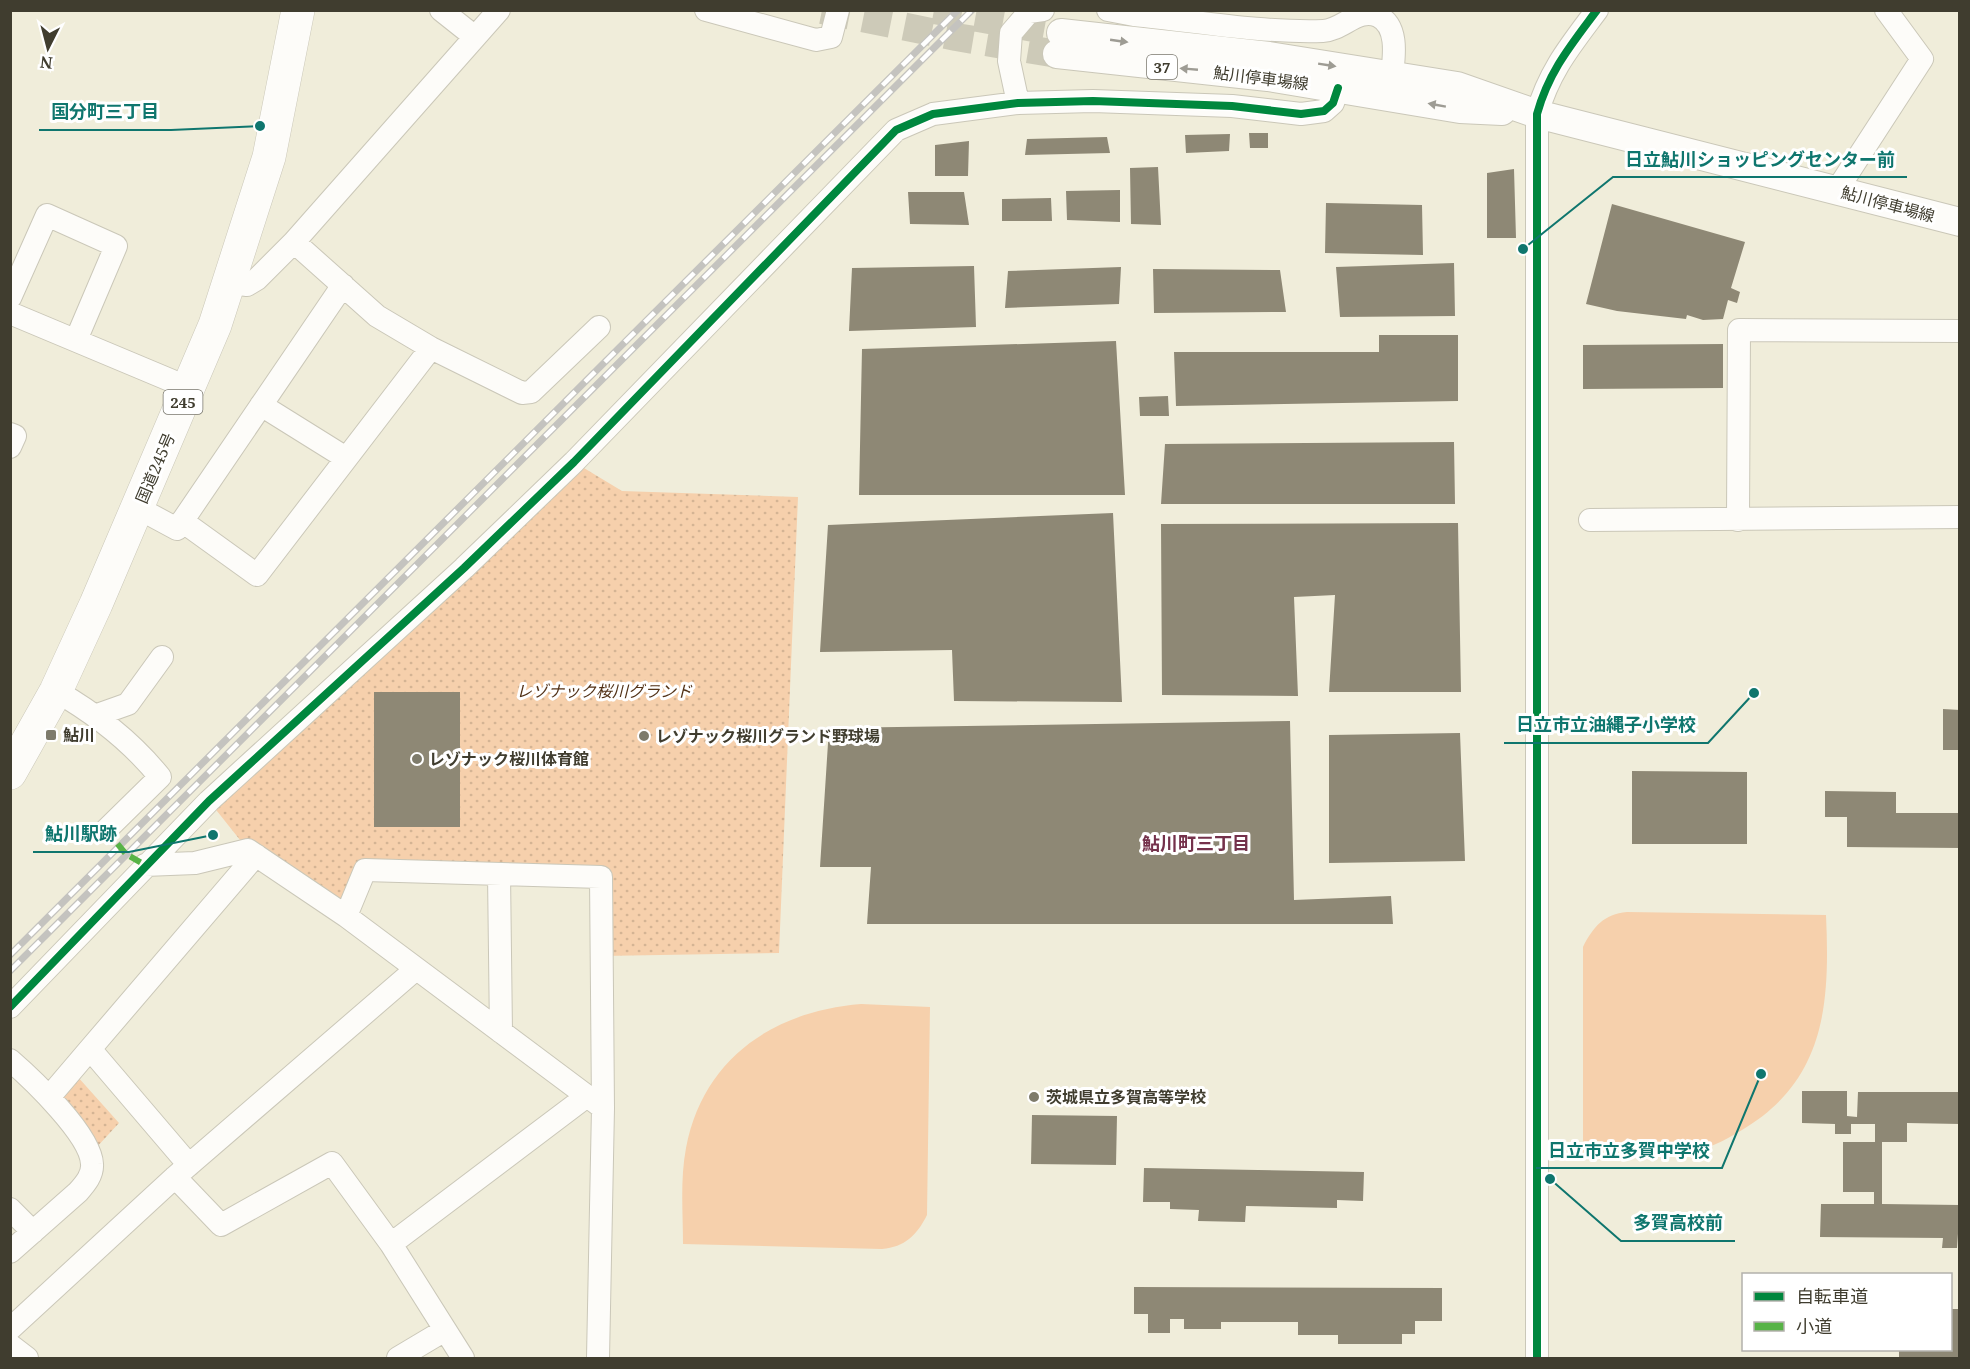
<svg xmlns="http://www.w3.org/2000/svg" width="1970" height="1369" font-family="'Noto Serif','Noto Sans JP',serif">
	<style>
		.grass { fill: #f6d0ac }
		.park { fill: url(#park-dots) }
		.building { fill: #8e8875 }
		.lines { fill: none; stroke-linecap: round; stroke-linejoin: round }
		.major-tunnel { stroke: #cdcab8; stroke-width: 28; stroke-dasharray: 28 14; stroke-linecap: butt }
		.minor-casing { stroke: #cac7b8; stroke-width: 24 }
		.major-casing { stroke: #cac7b8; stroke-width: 30 }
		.highway-casing { stroke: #cac7b8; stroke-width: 34 }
		.minor { stroke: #fdfcf9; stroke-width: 22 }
		.major { stroke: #fdfcf9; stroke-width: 28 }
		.highway { stroke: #fdfcf9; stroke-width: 33 }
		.rail-casing { stroke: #c4c3bf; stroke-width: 7 }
		.rail { stroke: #fff; stroke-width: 4.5; stroke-dasharray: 14; stroke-linecap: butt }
		.quiet { stroke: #57b346; stroke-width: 6; stroke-dasharray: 12 6; stroke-linecap: butt }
		.cycleway-casing { stroke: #fff; stroke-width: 11 }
		.cycleway { stroke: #00873e; stroke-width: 8 }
		.oneway { fill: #9e9c94 }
		.poi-dot { fill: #7e7b6b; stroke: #fff; stroke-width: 2 }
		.labels { text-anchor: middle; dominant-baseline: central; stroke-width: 6; stroke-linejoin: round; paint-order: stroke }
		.shield { fill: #fff; stroke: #79776d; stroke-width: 1.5 }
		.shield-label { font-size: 15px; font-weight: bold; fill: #403d2f }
		.street-label { font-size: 16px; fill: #403d2f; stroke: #fff }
		.park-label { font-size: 16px; font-style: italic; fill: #513116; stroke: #fff }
		.poi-label { font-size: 16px; font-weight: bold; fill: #403d2f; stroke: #fff; text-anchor: start }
		.neighbourhood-label { font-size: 18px; font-weight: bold; fill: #74314b; stroke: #fff }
		.leader { fill: none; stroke: #0f766e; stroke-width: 2 }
		.callout-dot { fill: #0f766e; stroke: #fff; stroke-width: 2 }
		.callout-label { font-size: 18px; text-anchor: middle; font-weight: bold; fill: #0f766e; stroke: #fff; stroke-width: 6; stroke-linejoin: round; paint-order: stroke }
	</style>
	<defs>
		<pattern id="park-dots" width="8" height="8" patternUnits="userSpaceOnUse" patternTransform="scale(1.5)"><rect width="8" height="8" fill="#f6d0ac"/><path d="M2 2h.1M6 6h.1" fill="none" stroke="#d4b494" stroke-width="1.8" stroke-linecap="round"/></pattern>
	</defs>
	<rect width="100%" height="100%" fill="#f0edda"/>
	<path class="grass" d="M1627,912l199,3c4,88 0,165 -84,215 -18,11 -38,21 -59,24 -33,5 -67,2 -100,1v-208c10,-20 21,-33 44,-35z
		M861,1004l69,3 -3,208c-10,20 -22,32 -45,34l-199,-5c0,-32 -3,-64 3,-96 17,-90 88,-137 175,-144z"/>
	<path class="park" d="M574,462l48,29 176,6 -19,456 -177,3 -1,-79 -236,-7 -19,46 -98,-66 -39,-49z
		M77,1076l42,47 -24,26 -35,-56z"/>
	<path class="building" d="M1249,133h19v15h-18z
		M1230,134l-1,17 -43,2 -1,-18z
		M1107,137l3,16 -85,2 2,-16z
		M969,141l-1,35h-33v-31z
		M1158,167l3,58 -30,-1 -1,-56z
		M1514,169l2,69h-29v-65z
		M1120,190v32l-53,-2 -1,-29z
		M908,192h56l5,33 -59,-1z
		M1051,198l1,23h-50v-22z
		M1326,203l96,2 1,50 -98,-2z
		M1612,204l133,38 -14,46 9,4 -3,11 -9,-3 -5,19 -20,1 -16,-5 -1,4 -69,-8 -31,-7z
		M1454,263l1,53 -115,1 -4,-50z
		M974,266l2,61 -127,4 3,-63z
		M1121,267l-2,37 -114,4 3,-37z
		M1153,269l127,1 6,42 -132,1z
		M1379,335h79v66l-282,5 -2,-54h205z
		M1116,341l9,154h-266l3,-146z
		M1723,344v44l-140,1v-44z
		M1168,396l1,20h-29l-1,-19z
		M1454,442l1,62h-294l4,-60z
		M1113,513l9,189 -168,-1 -2,-51 -132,2 8,-127z
		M1458,523l3,169h-132l6,-97 -41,2 4,99 -136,-1 -1,-171z
		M374,692h86v135h-86z
		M1943,709l17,1v40h-17z
		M1290,721l4,179 97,-4 2,28h-526l4,-57h-51l9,-139z
		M1460,733l5,128 -136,2v-128z
		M1632,771l115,1v72h-115z
		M1825,791l71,1v21h64v35l-113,-1v-30h-22z
		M1802,1091h45v25l10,1 1,-25h102v32l-53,-1v19h-25v62l78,1 -3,43h-15l1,-10 -123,-1 1,-33h53v-12h-31v-50h32v-18h-24v10h-16v-10l-33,-1z
		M1032,1115l85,1 -1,49 -85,-1z
		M1144,1168l220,4 -1,29 -26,-1v8l-91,-2 -1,16 -47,-1 1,-11 -29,-1v-7h-27z
		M1134,1287l308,1v33h-27v13h-13v10h-64v-9h-40v-13h-77v7h-37v-10h-14v14h-22v-19h-14z
		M1950,1309h10v49h-61v-8h51z"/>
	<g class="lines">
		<path class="major-tunnel" d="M822,10l134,27 101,17
			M934,10l127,23"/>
		<g class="minor-casing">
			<path id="minor" d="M441,10l34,27
				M706,10l110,30 15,-3 7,-27
				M1108,10l26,5c62,6 126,18 189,16 20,-1 35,-24 55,-15 21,10 16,41 14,59
				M1018,103l-9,-42 2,-28 18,-21 14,-2
				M1837,190l85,-131 -36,-49
				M294,242l83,74 54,32 91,45 9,-1 68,-65
				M230,283l17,2 10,-6 37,-37 205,-232
				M10,298l37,-83 69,31 -40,94
				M10,313l179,75
				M261,405l85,53
				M10,434l5,2 -5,11
				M138,508l39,21 166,-244
				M1590,520l370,-3
				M1738,520l1,-190 221,1
				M182,521l75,54 174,-227
				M56,691c40,23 75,50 104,86l-54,53
				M97,715l31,-11 34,-47
				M145,865l50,-2 53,-13 98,66 257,192
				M499,874l2,158
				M346,916l19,-46 236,7 2,231 -5,250
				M10,1007l199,-206 255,-233 110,-106 322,-332 37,-16 85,-11 75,-2 139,5 69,8 23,-3 9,-8 5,-15
				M90,1049l166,-194
				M10,1060c22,19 81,75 82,104 1,11 -7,20 -14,28l-68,60
				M50,1096l40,-47 99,116
				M175,1177l46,48 111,-62 59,81
				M10,1209l23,23
				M10,1329l165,-152 241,-208
				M10,1345l17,13
				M398,1358l47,-28
				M463,1358l-72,-114 196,-148
				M1537,1358v-1244c12,-43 34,-69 60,-104"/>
		</g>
		<g class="major-casing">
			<path id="major" d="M1061,33l208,23 188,30 80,28 423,108
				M1057,54l211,23 192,32 42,2"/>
		</g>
		<g class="highway-casing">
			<path id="highway" d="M10,773l46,-82 40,-87 119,-279 54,-168 29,-147"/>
		</g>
		<use href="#minor" class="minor"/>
		<use href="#major" class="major"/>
		<use href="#highway" class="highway"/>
		<g class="rail-casing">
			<path id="rail" d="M10,955l948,-945
				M10,971l962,-961"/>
		</g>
		<use href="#rail" class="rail"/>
		<path class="quiet" d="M106,830l20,24 19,11"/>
		<g class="cycleway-casing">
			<path id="cycleway" d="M10,1007l199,-206 255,-233 110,-106 322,-332 37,-16 85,-11 75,-2 139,5 69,8 23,-3 9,-8 5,-15
				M1537,1358v-1244c12,-43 34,-69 60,-104"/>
		</g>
		<use href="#cycleway" class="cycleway"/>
	</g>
	<defs><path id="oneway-solid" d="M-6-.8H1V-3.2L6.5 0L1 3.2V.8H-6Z" transform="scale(1.5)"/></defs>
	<g class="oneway">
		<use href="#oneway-solid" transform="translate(1119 41) rotate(8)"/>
		<use href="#oneway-solid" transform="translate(1327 65) rotate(9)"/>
		<use href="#oneway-solid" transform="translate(1189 69) rotate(-175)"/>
		<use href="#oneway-solid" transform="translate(1437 105) rotate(-170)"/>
	</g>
	<g class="poi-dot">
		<rect x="45" y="729" width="12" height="12" rx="3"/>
		<circle cx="644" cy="736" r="6"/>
		<circle cx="417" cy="759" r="6"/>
		<circle cx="1034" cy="1097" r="6"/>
	</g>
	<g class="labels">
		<g class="shield">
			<rect x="1147" y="55" width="30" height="24" rx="4.5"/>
			<rect x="163.5" y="390" width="39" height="24" rx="4.5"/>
		</g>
		<g class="shield-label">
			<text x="1162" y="67">37</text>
			<text x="183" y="402">245</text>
		</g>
		<g class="street-label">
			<text transform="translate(1261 78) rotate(7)">鮎川停車場線</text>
			<text transform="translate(1888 204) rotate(15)">鮎川停車場線</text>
			<text transform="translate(155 468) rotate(-67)">国道245号</text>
		</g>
		<g class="park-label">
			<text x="604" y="691">レゾナック桜川グランド</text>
		</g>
		<g class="poi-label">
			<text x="63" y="735">鮎川</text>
			<text x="656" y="736">レゾナック桜川グランド野球場</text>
			<text x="429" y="759">レゾナック桜川体育館</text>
			<text x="1046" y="1097">茨城県立多賀高等学校</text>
		</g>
		<g class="neighbourhood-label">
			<text x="1196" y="843">鮎川町三丁目</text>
		</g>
	</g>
	<path class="leader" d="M260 126L171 130H39M1523 249L1613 177H1907M1754 693L1708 743H1504M213 835L129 852H33M1761 1074L1722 1168H1536M1550 1179L1621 1241H1735"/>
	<g class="callout-dot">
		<circle cx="260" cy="126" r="6"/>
		<circle cx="1523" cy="249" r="6"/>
		<circle cx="1754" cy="693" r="6"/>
		<circle cx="213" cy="835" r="6"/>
		<circle cx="1761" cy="1074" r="6"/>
		<circle cx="1550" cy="1179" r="6"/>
	</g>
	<g class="callout-label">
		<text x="105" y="118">国分町三丁目</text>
		<text x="1760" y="166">日立鮎川ショッピングセンター前</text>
		<text x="1606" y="731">日立市立油縄子小学校</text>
		<text x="81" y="840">鮎川駅跡</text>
		<text x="1629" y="1157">日立市立多賀中学校</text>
		<text x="1678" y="1229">多賀高校前</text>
	</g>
	<rect width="1970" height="1369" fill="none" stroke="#403d2f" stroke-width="24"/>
	<rect x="1742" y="1273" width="210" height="78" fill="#ffffff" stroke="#b3b1ac" stroke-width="1.5"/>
	<rect x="1754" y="1292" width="30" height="9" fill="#00873e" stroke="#b3b1ac" stroke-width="1.5"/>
	<text x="1796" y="1303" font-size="18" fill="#403d2f">自転車道</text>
	<rect x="1754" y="1322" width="30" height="9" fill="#57b346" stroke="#b3b1ac" stroke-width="1.5"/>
	<text x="1796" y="1333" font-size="18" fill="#403d2f">小道</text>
	<g transform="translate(48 48) rotate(186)" stroke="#ffffff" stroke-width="4.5" paint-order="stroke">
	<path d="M0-4.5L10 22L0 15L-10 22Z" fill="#403d2f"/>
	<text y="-9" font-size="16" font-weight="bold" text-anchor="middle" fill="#403d2f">N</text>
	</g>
</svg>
